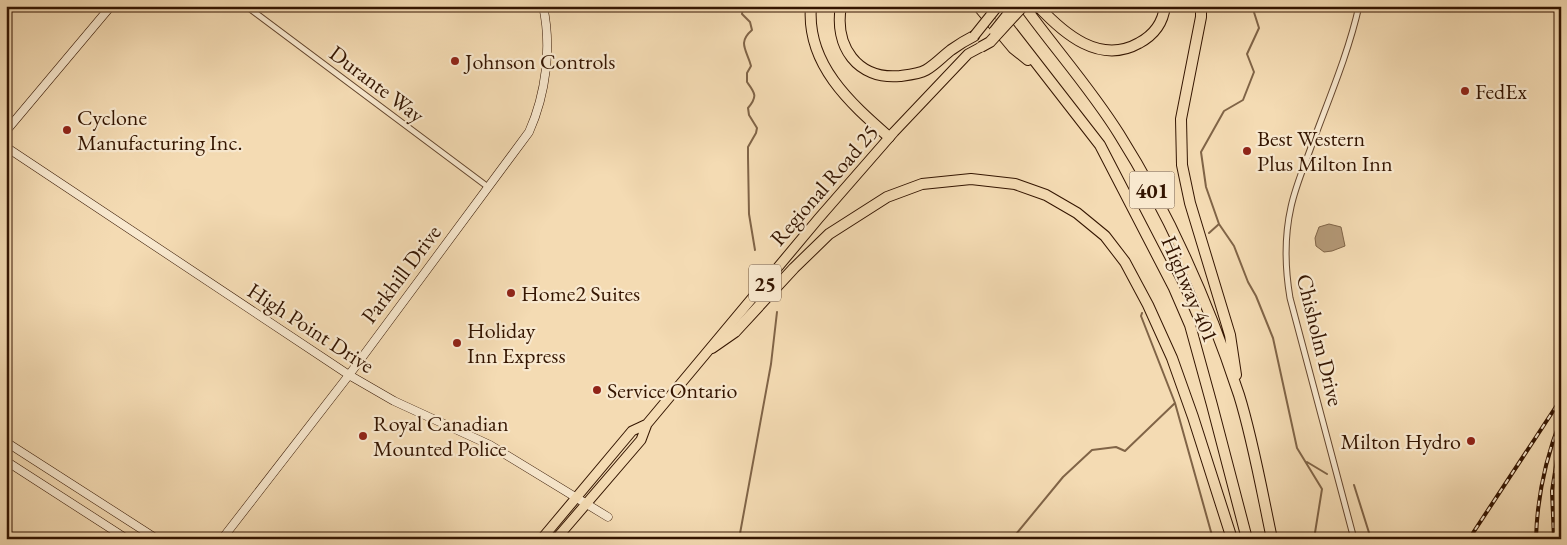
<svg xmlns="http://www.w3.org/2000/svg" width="1567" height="545" font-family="'EB Garamond',serif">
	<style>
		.water { fill: #b39876; stroke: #806447 }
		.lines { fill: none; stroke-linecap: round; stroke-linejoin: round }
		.stream { stroke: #806447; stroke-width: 2 }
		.street-casing { stroke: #64462e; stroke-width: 7 }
		.secondary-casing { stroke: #341501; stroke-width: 9 }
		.primary-casing { stroke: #341501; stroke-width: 11 }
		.highway-casing { stroke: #341501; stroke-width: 12 }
		.street { stroke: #f8e8ce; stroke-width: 5 }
		.secondary { stroke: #f8e8ce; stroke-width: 8 }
		.primary { stroke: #f4dbb3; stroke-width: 9 }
		.highway { stroke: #f4dbb3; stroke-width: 10 }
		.rail-casing { stroke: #341501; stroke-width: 4 }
		.rail { stroke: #f8e8ce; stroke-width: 2; stroke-dasharray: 5.5; stroke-linecap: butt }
		.primary-bridge-casing { stroke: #341501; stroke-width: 11; stroke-linecap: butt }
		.highway-bridge-casing { stroke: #341501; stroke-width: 12; stroke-linecap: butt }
		.primary-bridge { stroke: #f4dbb3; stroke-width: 9 }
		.highway-bridge { stroke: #f4dbb3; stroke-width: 10 }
		.poi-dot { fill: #8f2418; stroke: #f8e8ce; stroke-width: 2 }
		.labels { text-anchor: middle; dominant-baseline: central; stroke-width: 4.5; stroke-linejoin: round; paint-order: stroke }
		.shield { fill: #f8e8ce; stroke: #6f543e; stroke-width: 1 }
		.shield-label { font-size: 21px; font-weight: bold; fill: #341501 }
		.poi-label { font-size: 22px; fill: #341501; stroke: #f8e8ce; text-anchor: start }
		.street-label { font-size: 22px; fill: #341501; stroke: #f8e8ce }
	</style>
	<rect width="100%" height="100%" fill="#f4dbb3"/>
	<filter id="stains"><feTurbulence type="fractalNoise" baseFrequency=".004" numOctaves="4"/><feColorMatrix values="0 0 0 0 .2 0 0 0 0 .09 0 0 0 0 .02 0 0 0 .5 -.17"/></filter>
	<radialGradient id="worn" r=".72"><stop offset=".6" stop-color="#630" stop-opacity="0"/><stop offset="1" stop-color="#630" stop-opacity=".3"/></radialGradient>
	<path class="water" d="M1329,224l12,3 4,19 -13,5 -8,1 -8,-6 -1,-8 4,-11z"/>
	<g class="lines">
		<path class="stream" d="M743,6l-1,8 8,8 2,8c-15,13 -5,20 -1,36l-4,7v9c8,11 11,14 1,26l1,7 8,13 -1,5 -8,14v10l1,57 6,36
			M1252,6l7,22 -12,26 7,18 -11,28 -19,11 -23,41 5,35 13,37 15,22 14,36 8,14 17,42 24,110 25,41 -8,50
			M1209,233l10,-9
			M1142,313l-1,3 34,87 38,136
			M1307,462l20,12
			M1354,485l17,54
			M739,539l32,-175 6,-52
			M1012,539l51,-62 29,-27 24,-3 9,4 50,-48"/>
		<g class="street-casing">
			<path id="street" d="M246,6l242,181
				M1354,539l-64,-241c-5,-30 -6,-60 1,-91 4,-19 12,-38 19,-57 17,-47 38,-95 49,-144"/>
		</g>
		<g class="secondary-casing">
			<path id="secondary" d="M6,131l105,-125
				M6,147l343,228 45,26 96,44 118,72
				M6,442l151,97
				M6,461l121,78
				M222,539l127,-164 180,-243c17,-38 23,-85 14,-126"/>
		</g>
		<g class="primary-casing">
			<path id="primary" d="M544,539v-3l88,-105 15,-7
				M556,539l85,-99 6,-16 172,-206 75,-86 74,-78 13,-7"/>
		</g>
		<g class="highway-casing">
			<path id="highway" d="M811,6c-5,58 39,97 78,131
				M841,6c-7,40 16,74 59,70 8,-1 19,-2 26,-6 9,-5 17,-14 25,-20 7,-5 15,-10 23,-14
				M978,6l35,42 15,12
				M992,6l108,139 74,143 16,37 22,80 35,134
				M1024,6c31,43 67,83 95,128 51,81 90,170 120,261 14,45 23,97 33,144
				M1038,6c26,28 62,59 101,37 15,-8 24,-20 26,-37
				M1201,6v11l-20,102 1,46 8,38 40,132 6,40
				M712,348l23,-16 59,-64 35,-34 58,-37 35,-13 49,-5 44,5 31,11 31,18 28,23 20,26 23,43 24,53 21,59 39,122"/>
		</g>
		<use href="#street" class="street"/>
		<use href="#secondary" class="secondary"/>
		<use href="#primary" class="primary"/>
		<use href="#highway" class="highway"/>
		<g class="rail-casing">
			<path id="rail" d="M1469,539l92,-140
				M1536,539c1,-42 10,-82 25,-120
				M1554,539l-2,-48 8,-51"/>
		</g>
		<use href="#rail" class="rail"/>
		<g class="primary-bridge-casing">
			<path id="primary-bridge" d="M994,31l20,-25
				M974,36l24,-30"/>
		</g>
		<g class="highway-bridge-casing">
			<path id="highway-bridge" d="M981,47l9,-5 33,-36"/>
		</g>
		<use href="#primary-bridge" class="primary-bridge"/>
		<use href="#highway-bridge" class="highway-bridge"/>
	</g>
	<g class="poi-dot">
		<circle cx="455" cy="61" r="5"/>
		<circle cx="1465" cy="91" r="5"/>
		<circle cx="67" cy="130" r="5"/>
		<circle cx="1247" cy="151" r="5"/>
		<circle cx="511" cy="293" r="5"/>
		<circle cx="457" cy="343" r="5"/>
		<circle cx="597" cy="390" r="5"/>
		<circle cx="363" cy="436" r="5"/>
		<circle cx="1471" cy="441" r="5"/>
	</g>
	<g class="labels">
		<g class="shield">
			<rect x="1129.5" y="171.5" width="45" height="37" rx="4"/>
			<rect x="749" y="264.5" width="32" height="37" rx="4"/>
		</g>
		<g class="shield-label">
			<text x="1152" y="190">401</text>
			<text x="765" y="283">25</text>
		</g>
		<g class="poi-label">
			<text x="465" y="61">Johnson Controls</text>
			<text x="1475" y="91">FedEx</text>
			<text x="77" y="117">Cyclone<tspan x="77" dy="25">Manufacturing Inc.</tspan></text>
			<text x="1257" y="138">Best Western<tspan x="1257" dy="25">Plus Milton Inn</tspan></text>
			<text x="521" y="293">Home2 Suites</text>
			<text x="467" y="330">Holiday<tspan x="467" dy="25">Inn Express</tspan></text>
			<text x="607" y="390">Service Ontario</text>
			<text x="373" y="423">Royal Canadian<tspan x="373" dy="25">Mounted Police</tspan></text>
			<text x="1461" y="441" text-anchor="end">Milton Hydro</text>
		</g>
		<g class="street-label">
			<text transform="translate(377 84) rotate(37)">Durante Way</text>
			<text transform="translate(824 185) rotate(-49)">Regional Road 25</text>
			<text transform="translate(401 274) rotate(-53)">Parkhill Drive</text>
			<text transform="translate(1190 289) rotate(67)">Highway 401</text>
			<text transform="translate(311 328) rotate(33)">High Point Drive</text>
			<text transform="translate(1320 340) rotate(76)">Chisholm Drive</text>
		</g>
	</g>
	<rect width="1567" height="545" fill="none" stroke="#f4dbb3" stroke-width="25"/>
	<rect x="8" y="8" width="1552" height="530" fill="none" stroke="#341501" stroke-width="2.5"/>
	<rect x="12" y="12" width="1542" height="520" fill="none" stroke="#341501"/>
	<rect width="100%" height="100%" filter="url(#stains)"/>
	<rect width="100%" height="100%" fill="url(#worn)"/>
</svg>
